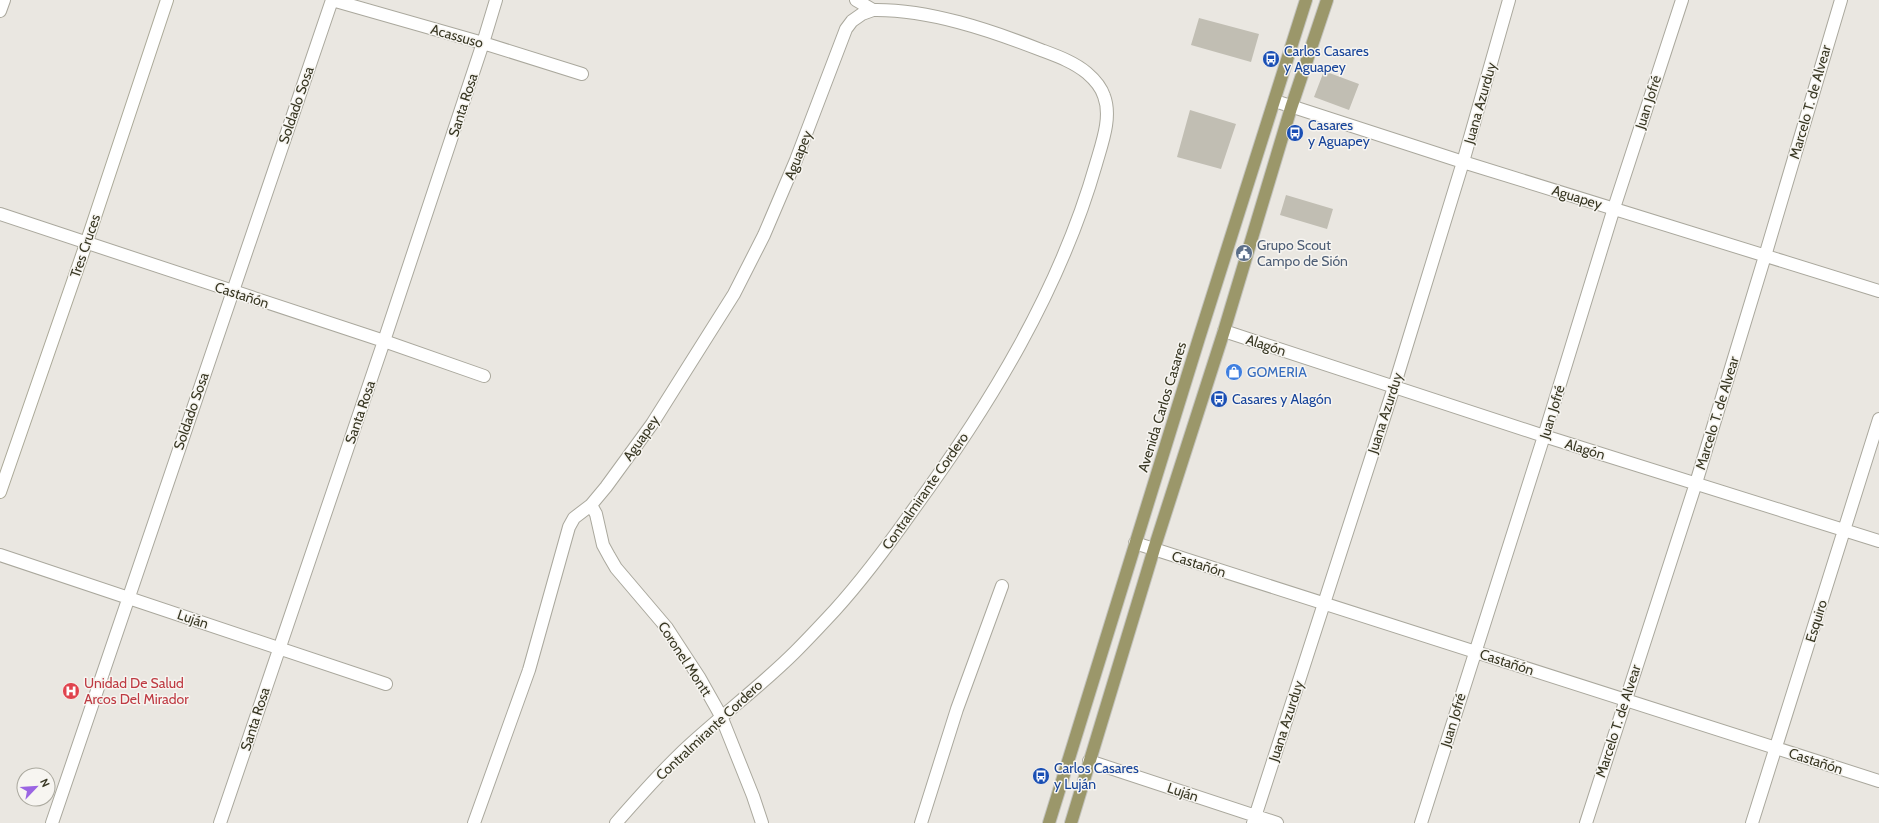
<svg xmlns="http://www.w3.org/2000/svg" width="1879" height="823" font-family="Cabin,sans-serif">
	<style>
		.building { fill: #c1beb3 }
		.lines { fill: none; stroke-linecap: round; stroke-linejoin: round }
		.street-casing { stroke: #aaa89d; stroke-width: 14 }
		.secondary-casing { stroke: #aba998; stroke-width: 14 }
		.primary-casing { stroke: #c3c3bd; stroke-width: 14 }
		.street { stroke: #fff; stroke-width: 12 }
		.secondary { stroke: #fff; stroke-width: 12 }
		.primary { stroke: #9b976a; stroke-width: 12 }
		.labels { text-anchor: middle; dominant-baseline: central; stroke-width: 3; stroke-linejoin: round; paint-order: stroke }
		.street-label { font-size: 14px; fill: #383723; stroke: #f7f5f1 }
		.transit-label { font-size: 14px; fill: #164399; stroke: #f7f5f1; text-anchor: start }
		.service-label { font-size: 14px; fill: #4e5e75; stroke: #f7f5f1; text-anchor: start }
		.shop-label { font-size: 14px; fill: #366cbe; stroke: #f7f5f1; text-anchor: start }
		.health-label { font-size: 14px; fill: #be3a42; stroke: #f7f5f1; text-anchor: start }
	</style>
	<rect width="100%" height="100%" fill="#eae7e1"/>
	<path class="building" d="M1199,18l60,16 -8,28 -60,-17z
		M1324,71l35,13 -10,26 -35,-13z
		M1190,110l46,14 -15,45 -44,-12z
		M1286,195l47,14 -6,20 -47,-14z"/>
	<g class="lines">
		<g class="street-casing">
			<path id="street" d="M332,0l151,43 99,31
				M856,0l17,10
				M0,11l4,-11
				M1275,101l188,61 416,129
				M0,214l384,127 100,35
				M1224,331l320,105 335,105
				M591,505l5,9 7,31 6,11 7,12 51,60 32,49 22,39 32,80 9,27
				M1135,543l744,238
				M0,555l386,129
				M1089,761l188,62
				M52,823l280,-823
				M220,823l164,-482 99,-298 13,-43
				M474,823l55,-153 40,-143 5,-9 17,-13 15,-18 46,-63 82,-130 30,-59 32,-75 50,-131 6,-8 10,-7 11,-4c55,-1 117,20 168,40 16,6 33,12 46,23 7,6 14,14 17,23 8,21 -2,47 -8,68 -36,126 -106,241 -183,346 -24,34 -50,69 -78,100 -13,14 -26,28 -40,42 -35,35 -76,65 -112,99 -24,23 -46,48 -67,72
				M921,823l36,-114 45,-123
				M1253,823l141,-436 69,-225 46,-162
				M1421,823l123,-387 70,-228 68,-208
				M1586,823l110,-340 69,-227 76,-256
				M1752,823l127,-404"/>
		</g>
		<g class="secondary-casing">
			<path id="secondary" d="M0,492l86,-248 81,-244"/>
		</g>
		<g class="primary-casing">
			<path id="primary" d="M1049,823l150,-485 107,-338
				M1071,823l83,-274 70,-218 67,-223 36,-108"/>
		</g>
		<use href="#street" class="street"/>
		<use href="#secondary" class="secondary"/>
		<use href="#primary" class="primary"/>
	</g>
	<defs>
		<g id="bus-disc" transform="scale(0.9)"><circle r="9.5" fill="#1a4fb4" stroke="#f7f5f1"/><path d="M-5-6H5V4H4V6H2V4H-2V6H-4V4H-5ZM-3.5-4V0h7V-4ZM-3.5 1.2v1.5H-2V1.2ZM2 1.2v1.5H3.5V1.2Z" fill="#fff"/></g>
		<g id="civic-disc" transform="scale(0.9)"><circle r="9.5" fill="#5c6f8a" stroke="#f7f5f1"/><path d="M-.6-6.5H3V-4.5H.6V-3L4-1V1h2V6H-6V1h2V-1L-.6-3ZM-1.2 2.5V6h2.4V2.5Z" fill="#fff"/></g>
		<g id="shop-disc" transform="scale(0.9)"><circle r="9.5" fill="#3f7fe0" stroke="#f7f5f1"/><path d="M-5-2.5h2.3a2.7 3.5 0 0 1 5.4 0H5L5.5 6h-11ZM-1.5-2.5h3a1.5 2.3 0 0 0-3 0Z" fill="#fff"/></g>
		<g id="hospital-disc" transform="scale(0.9)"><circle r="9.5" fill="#e0444e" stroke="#f7f5f1"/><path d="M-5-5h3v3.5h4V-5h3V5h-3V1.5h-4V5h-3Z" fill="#fff"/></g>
	</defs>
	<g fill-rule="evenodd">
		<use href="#bus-disc" x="1271" y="59"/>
		<use href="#bus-disc" x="1295" y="133"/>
		<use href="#civic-disc" x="1244" y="253"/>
		<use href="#shop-disc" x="1234" y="372"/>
		<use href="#bus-disc" x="1219" y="399"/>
		<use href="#hospital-disc" x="71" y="691"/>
		<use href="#bus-disc" x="1041" y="776"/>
	</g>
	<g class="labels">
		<g class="street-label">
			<text transform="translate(457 36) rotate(16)">Acassuso</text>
			<text transform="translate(1648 102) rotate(-72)">Juan Jofré</text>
			<text transform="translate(1810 102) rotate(-74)">Marcelo T. de Alvear</text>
			<text transform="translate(1480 103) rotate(-74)">Juana Azurduy</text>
			<text transform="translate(296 105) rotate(-71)">Soldado Sosa</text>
			<text transform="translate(463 105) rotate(-72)">Santa Rosa</text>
			<text transform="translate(798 155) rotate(-68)">Aguapey</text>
			<text transform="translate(1577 197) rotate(17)">Aguapey</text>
			<text transform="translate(85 246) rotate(-71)">Tres Cruces</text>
			<text transform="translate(242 295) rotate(18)">Castañón</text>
			<text transform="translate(1266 345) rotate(18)">Alagón</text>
			<text transform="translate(1162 407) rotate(-73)">Avenida Carlos Casares</text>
			<text transform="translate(191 411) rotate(-71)">Soldado Sosa</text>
			<text transform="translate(360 412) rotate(-71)">Santa Rosa</text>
			<text transform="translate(1552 412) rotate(-73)">Juan Jofré</text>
			<text transform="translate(1385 413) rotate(-72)">Juana Azurduy</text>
			<text transform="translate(1717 413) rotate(-73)">Marcelo T. de Alvear</text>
			<text transform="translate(641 438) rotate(-55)">Aguapey</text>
			<text transform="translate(1585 449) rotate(17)">Alagón</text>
			<text transform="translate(925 491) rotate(-55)">Contralmirante Cordero</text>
			<text transform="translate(1199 564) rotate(18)">Castañón</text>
			<text transform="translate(193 619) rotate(19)">Luján</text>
			<text transform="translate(1816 621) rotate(-73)">Esquiro</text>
			<text transform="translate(685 659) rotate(57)">Coronel Montt</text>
			<text transform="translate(1507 662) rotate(18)">Castañón</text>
			<text transform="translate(255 719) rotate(-72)">Santa Rosa</text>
			<text transform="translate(1453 720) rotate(-73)">Juan Jofré</text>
			<text transform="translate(1286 721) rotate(-72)">Juana Azurduy</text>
			<text transform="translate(1618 721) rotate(-72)">Marcelo T. de Alvear</text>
			<text transform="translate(709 730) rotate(-43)">Contralmirante Cordero</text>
			<text transform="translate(1816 761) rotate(18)">Castañón</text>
			<text transform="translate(1183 792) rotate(18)">Luján</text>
		</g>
		<g class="transit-label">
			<text x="1284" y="51">Carlos Casares<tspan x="1284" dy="16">y Aguapey</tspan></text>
			<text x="1308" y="125">Casares<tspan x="1308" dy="16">y Aguapey</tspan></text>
			<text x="1232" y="399">Casares y Alagón</text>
			<text x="1054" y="768">Carlos Casares<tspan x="1054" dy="16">y Luján</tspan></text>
		</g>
		<g class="service-label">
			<text x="1257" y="245">Grupo Scout<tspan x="1257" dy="16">Campo de Sión</tspan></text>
		</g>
		<g class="shop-label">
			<text x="1247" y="372">GOMERIA</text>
		</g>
		<g class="health-label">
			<text x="84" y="683">Unidad De Salud<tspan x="84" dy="16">Arcos Del Mirador</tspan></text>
		</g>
	</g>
	<g transform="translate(36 787) rotate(65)"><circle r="19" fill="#f7f5f1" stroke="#aba99f"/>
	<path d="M0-3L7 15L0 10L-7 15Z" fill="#9b65e3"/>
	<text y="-6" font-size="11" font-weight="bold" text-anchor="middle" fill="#383723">N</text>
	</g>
</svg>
